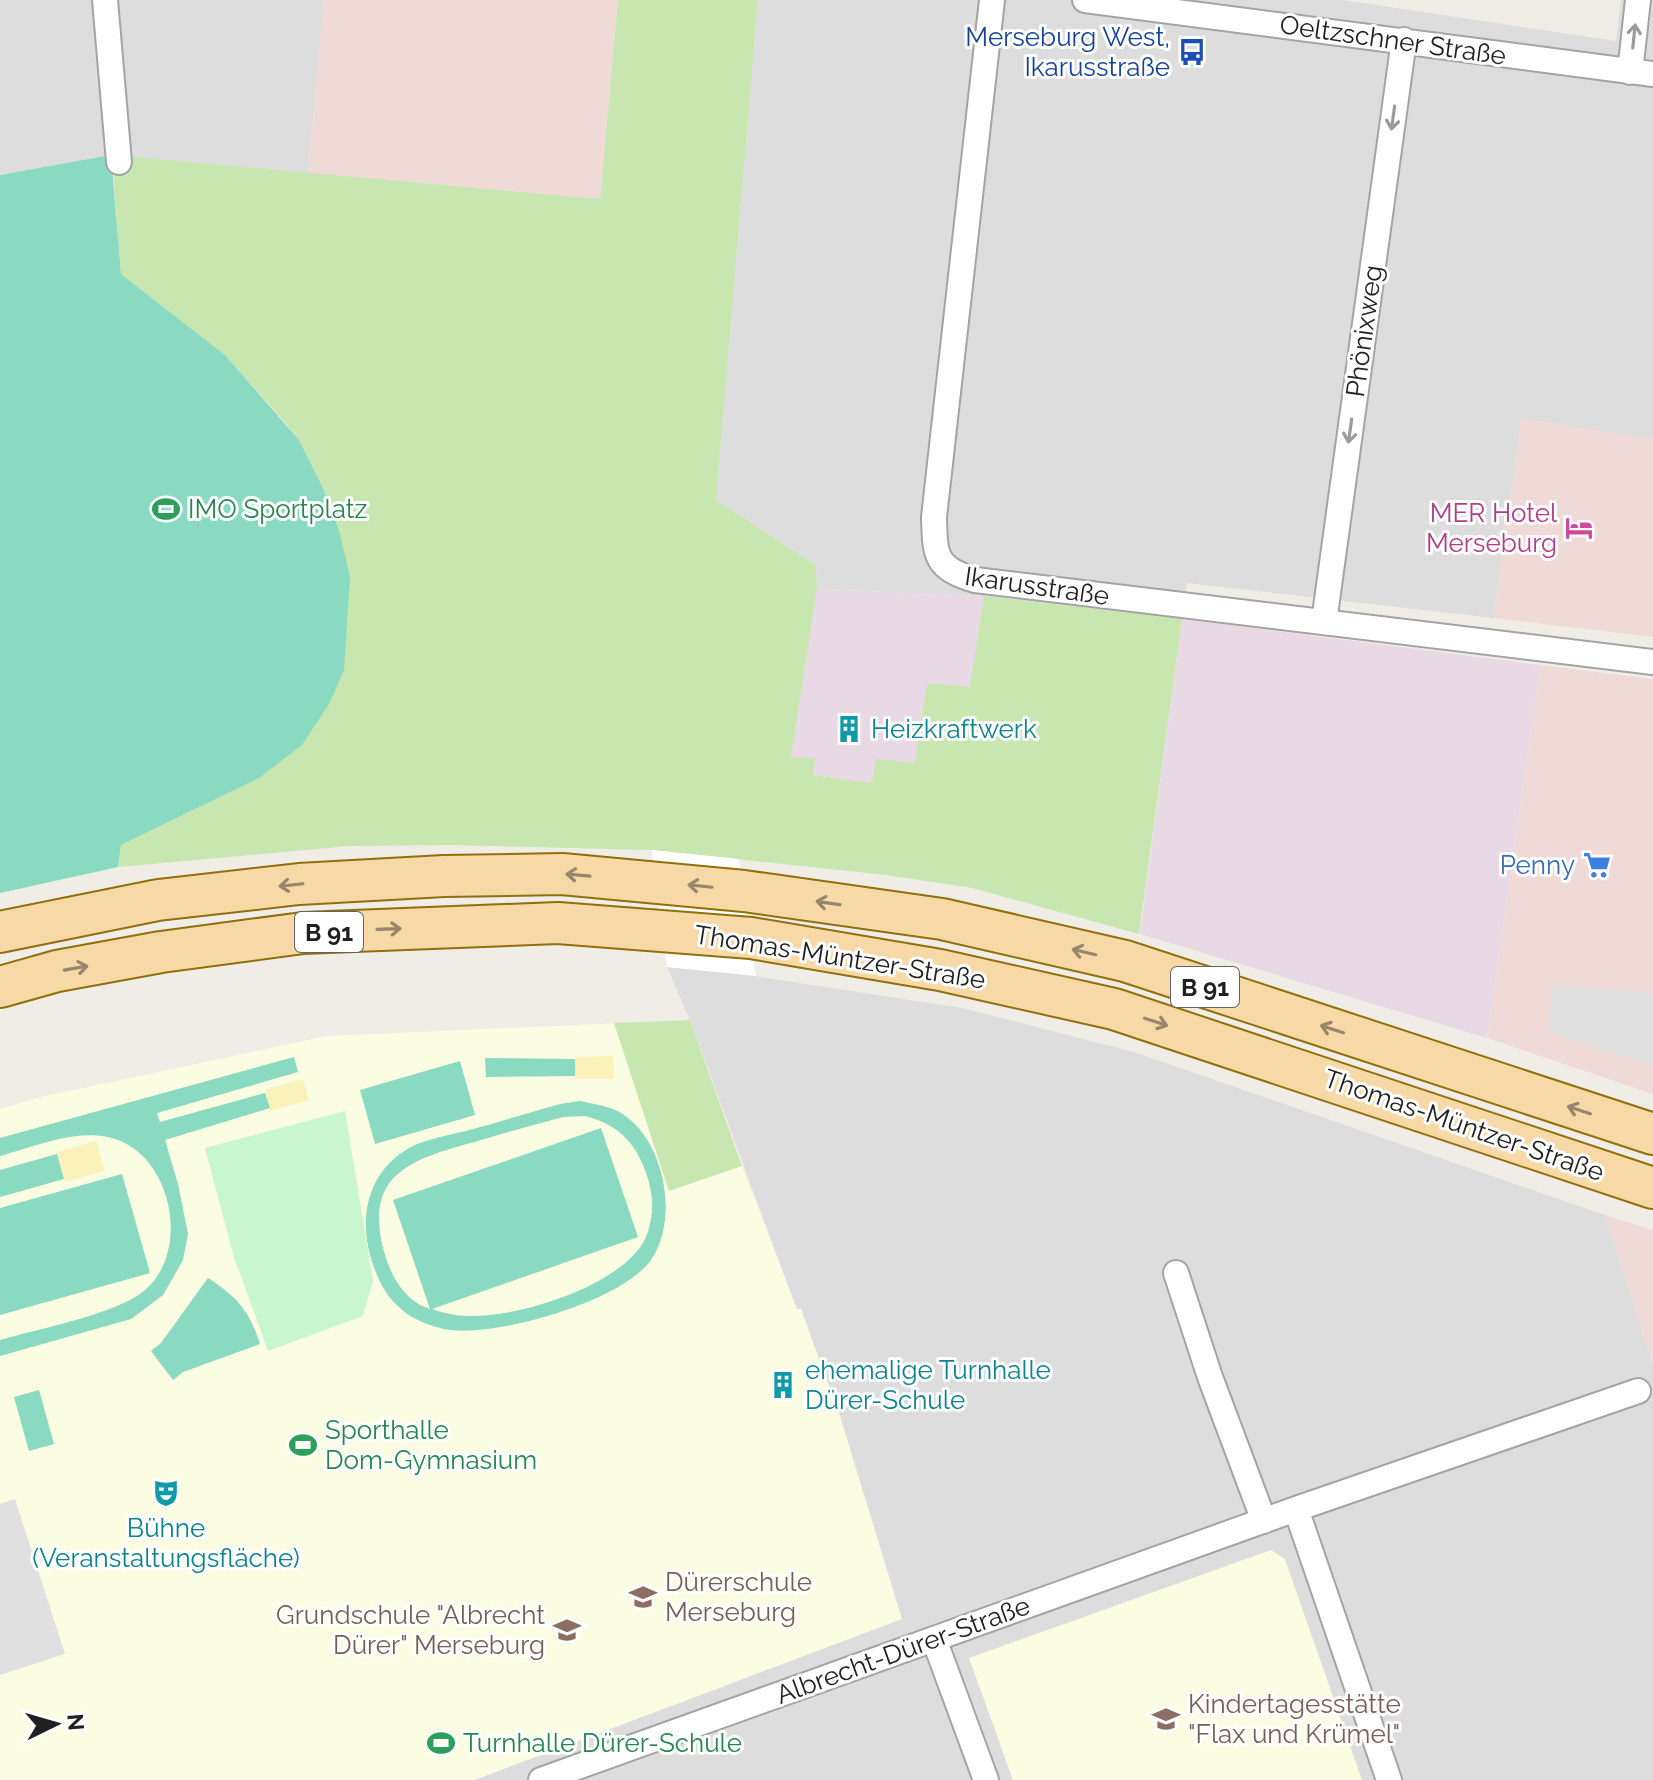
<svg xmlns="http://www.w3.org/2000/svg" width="1653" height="1780" font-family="Raleway,sans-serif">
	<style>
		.residential { fill: #dedddd }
		.commercial { fill: #efdad7 }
		.industrial { fill: #e8d9e4 }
		.education { fill: #fbfde2 }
		.grass { fill: #c7e6b0 }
		.sand { fill: #faf2ba }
		.park { fill: #c7f6cf }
		.pitch { fill: #8ad9c1; fill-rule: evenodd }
		.parking { fill: #e0e0e0 }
		.pier { fill: #fff }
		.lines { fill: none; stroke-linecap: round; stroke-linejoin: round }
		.street-casing { stroke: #a4a4a4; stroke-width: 28 }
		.primary-casing { stroke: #916f0a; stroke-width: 44 }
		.street { stroke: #fff; stroke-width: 24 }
		.primary { stroke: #f6d9a6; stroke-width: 40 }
		.oneway { stroke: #9b9b9b }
		.oneway2 { stroke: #96866a }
		.labels { text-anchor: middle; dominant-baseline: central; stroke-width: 6; stroke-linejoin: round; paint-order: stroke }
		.shield { fill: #fff; stroke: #636363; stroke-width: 2 }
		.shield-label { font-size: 24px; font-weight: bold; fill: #202020 }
		.transit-label { font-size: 26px; fill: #164399; stroke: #fff; text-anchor: end }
		.street-label { font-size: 26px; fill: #202020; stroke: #fff }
		.leisure-label { font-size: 26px; fill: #27864d; stroke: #fff; text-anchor: start }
		.hotel-label { font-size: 26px; fill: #b23c85; stroke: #fff; text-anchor: end }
		.culture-label { font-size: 26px; fill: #0d838f; stroke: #fff; text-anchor: start }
		.shop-label { font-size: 26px; fill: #366cbe; stroke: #fff; text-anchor: end }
		.education-label { font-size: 26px; fill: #785e54; stroke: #fff; text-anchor: start }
	</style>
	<rect width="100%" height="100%" fill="#f0ede7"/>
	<path class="residential" d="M0,0h324l-16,173 -196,-18 -112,20z
		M758,0h585l273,41 5,-41h32v439l-131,-20 -29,199 -306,-35 -5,36 -198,-23 -167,-7 -1,-24 -100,-65z
		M667,967l55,4 240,37 172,44 471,163 48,149v416h-1179l251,-94 122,-245 -46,-132 -4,1 -107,-290z"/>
	<path class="commercial" d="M324,0h294l-18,199 -292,-26z
		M1522,418l131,21v198l-160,-19z
		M1540,665l113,14v415l-166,-56z
		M1605,1215l48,15v134z"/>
	<path class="industrial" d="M817,589l167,7 -14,92 -43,-5 -12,80 -43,20 -59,-8 -22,-16z
		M1182,619l358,46 -53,373 -347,-104z"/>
	<path class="education" d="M690,1020l52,146 55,143h4l39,107 62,203 -428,161h-474v-671l41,-12 286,-61z
		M1271,1550l14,9 77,221h-349l-44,-122z"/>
	<path class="grass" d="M618,0h140l-42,500 100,65 1,24 -26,169h24l-2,17 59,8 4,-24 39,4 12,-80 43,4 14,-91 198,23 -43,315 -167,-46 -86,-13 -234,-25 -202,-5 -101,1 -231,21 3,-22 138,-67 80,-248 -16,-42 -24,-48 -16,-20 -58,-65 -104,-81 -9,-119 488,44z
		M690,1020l52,146 -73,25 -55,-168z"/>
	<path class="sand" d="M613,1056l1,23h-39v-22z
		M303,1079l6,21 -39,11 -5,-21z
		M96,1141l9,30 -40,11 -8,-30z"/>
	<path class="park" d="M345,1111l28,170 -10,35 -95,35 -34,-94 -29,-109z"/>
	<path class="pitch" d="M111,155l10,119 104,81 74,85 24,48 16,42 11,47 -6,93 -15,34 -27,41 -43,33 -138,67 -3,22 -118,26v-718z
		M294,1057l4,15 -141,41 3,9 105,-29 5,15 -105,32 13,44 10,50 -5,26 -20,35 -32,24 -131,37v-16c37,-11 117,-26 144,-49 49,-41 27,-141 -36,-154 -36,-7 -74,10 -108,19v-18z
		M485,1058l90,1v17l-89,1z
		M460,1061l15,54 -100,29 -15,-54z
		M580,1101c14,3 29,5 41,12 43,26 59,105 30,147 -29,41 -151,76 -200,70 -35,-5 -61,-23 -74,-55 -20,-46 -15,-100 32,-127 18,-10 44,-13 64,-19 29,-8 58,-17 87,-25zM585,1116c28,7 47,22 58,49 10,24 13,47 3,72 -21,48 -128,81 -178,79 -12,0 -25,-3 -36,-7l206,-72 -37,-109 -208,72 37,109c-24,-7 -38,-31 -45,-54 -23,-80 24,-95 89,-113 30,-9 59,-17 89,-25z
		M57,1154l7,25 -64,18v-27z
		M122,1174l28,99 -150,42v-107z
		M208,1278c29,19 41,32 52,66l-77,28 -10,8 -22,-29 10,-8z
		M39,1390l15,54 -25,7 -15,-54z"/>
	<path class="parking" d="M1553,984l100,10v71l-105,-32z
		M15,1499l50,155 -65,21v-171z"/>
	<path class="pier" d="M652,850l87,9 17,117 -89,-9z"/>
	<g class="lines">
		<g class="street-casing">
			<path id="street" d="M105,0l14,162
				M992,0l-58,517c1,39 1,51 41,63l678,82
				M1085,0l568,74
				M1630,72l8,-72
				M1324,622l80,-582
				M1176,1273l34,104 54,144
				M1296,1509l93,271
				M934,1639l52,141
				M541,1780l755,-271 342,-118"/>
		</g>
		<g class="primary-casing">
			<path id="primary" d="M0,932l158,-32 141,-16 145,-8 118,-2 182,17 198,28 183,42 528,173
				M0,987l57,-16 104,-19 142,-19 255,-10 193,15 189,32 174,39 539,179"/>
		</g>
		<use href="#street" class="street"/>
		<use href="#primary" class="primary"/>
	</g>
	<defs><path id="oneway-shaft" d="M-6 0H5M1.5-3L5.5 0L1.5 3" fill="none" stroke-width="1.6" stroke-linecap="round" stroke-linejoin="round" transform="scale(2)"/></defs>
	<g class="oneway">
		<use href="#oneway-shaft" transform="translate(1634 36) rotate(-84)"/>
		<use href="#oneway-shaft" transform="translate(1393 118) rotate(98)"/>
		<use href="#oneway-shaft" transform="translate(1350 431) rotate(98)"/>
	</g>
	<g class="oneway2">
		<use href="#oneway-shaft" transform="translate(578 875) rotate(-175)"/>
		<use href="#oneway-shaft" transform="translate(291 885) rotate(174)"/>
		<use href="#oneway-shaft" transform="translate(700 886) rotate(-174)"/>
		<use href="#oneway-shaft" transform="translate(828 903) rotate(-172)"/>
		<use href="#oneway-shaft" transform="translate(389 929) rotate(-2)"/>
		<use href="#oneway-shaft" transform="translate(1084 952) rotate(-167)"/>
		<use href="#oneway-shaft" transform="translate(76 968) rotate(-10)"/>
		<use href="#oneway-shaft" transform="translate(1156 1022) rotate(18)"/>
		<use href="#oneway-shaft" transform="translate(1332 1029) rotate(-162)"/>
		<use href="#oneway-shaft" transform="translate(1579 1110) rotate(-162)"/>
	</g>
	<defs>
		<g id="bus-bare" transform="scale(2.16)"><path d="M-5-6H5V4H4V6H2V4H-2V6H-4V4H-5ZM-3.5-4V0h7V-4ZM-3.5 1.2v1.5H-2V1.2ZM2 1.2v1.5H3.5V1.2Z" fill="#1a4fb4" stroke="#fff" stroke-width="2.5" paint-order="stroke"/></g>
		<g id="stadium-bare" transform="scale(2.16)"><path d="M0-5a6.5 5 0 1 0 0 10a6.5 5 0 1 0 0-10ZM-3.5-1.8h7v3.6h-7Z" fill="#2e9e5b" stroke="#fff" stroke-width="2.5" paint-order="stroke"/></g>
		<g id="hotel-bare" transform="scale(2.16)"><path d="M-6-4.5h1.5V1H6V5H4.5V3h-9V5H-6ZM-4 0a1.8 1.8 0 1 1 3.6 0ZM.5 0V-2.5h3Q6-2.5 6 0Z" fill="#d1479c" stroke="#fff" stroke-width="2.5" paint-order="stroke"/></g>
		<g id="building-bare" transform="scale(2.16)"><path d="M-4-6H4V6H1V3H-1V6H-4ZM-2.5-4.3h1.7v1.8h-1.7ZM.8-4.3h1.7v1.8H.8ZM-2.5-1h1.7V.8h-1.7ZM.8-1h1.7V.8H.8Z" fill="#0f9aa8" stroke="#fff" stroke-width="2.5" paint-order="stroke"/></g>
		<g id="supermarket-bare" transform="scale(2.16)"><path d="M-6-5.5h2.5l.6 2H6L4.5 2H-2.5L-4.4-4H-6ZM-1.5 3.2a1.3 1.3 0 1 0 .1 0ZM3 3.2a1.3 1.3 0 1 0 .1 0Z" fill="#3f7fe0" stroke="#fff" stroke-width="2.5" paint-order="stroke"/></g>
		<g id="theatre-bare" transform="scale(2.16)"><path d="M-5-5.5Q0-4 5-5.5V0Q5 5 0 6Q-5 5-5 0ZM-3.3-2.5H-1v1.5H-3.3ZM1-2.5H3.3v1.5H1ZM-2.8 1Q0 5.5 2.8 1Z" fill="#0f9aa8" stroke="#fff" stroke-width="2.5" paint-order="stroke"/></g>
		<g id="school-bare" transform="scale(2.16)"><path d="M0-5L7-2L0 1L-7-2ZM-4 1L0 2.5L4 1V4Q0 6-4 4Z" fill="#8d6e63" stroke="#fff" stroke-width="2.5" paint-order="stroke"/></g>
	</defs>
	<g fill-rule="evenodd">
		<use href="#bus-bare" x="1192" y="52"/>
		<use href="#stadium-bare" x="166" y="509"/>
		<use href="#hotel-bare" x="1579" y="528"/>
		<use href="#building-bare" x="849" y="729"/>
		<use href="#supermarket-bare" x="1597" y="865"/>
		<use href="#building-bare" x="783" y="1385"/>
		<use href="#stadium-bare" x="303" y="1445"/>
		<use href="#theatre-bare" x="166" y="1493"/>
		<use href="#school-bare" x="643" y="1597"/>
		<use href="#school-bare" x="567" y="1630"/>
		<use href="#school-bare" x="1166" y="1719"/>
		<use href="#stadium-bare" x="441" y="1743"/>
	</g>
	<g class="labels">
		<g class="shield">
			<rect x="295" y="912" width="68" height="40" rx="6"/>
			<rect x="1171" y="967" width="68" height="40" rx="6"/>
		</g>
		<g class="shield-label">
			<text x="329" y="932">B 91</text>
			<text x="1205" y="987">B 91</text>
		</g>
		<g class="transit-label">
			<text x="1170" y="37">Merseburg West,<tspan x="1170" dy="30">Ikarusstraße</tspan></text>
		</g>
		<g class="street-label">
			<text transform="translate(1393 40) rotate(8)">Oeltzschner Straße</text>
			<text transform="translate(1364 331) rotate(-82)">Phönixweg</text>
			<text transform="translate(1037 586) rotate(8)">Ikarusstraße</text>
			<text transform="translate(840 957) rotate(9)">Thomas-Müntzer-Straße</text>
			<text transform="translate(1464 1125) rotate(19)">Thomas-Müntzer-Straße</text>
			<text transform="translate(903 1650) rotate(-20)">Albrecht-Dürer-Straße</text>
		</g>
		<g class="leisure-label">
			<text x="188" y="509">IMO Sportplatz</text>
			<text x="325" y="1430">Sporthalle<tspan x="325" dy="30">Dom-Gymnasium</tspan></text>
			<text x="463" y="1743">Turnhalle Dürer-Schule</text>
		</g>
		<g class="hotel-label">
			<text x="1557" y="513">MER Hotel<tspan x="1557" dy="30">Merseburg</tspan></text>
		</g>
		<g class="culture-label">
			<text x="871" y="729">Heizkraftwerk</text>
			<text x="805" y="1370">ehemalige Turnhalle<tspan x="805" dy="30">Dürer-Schule</tspan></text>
			<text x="166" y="1528" text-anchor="middle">Bühne<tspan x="166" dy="30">(Veranstaltungsfläche)</tspan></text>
		</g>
		<g class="shop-label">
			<text x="1575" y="865">Penny</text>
		</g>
		<g class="education-label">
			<text x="665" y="1582">Dürerschule<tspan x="665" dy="30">Merseburg</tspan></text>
			<text x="545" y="1615" text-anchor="end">Grundschule "Albrecht<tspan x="545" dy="30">Dürer" Merseburg</tspan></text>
			<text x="1188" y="1704">Kindertagesstätte<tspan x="1188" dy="30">"Flax und Krümel"</tspan></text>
		</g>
	</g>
	<g transform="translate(56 1724) rotate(85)" stroke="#ffffff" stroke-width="6" paint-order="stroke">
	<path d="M0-6L14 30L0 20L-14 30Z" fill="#202020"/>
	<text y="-12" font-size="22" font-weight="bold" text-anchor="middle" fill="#202020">N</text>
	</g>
</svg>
